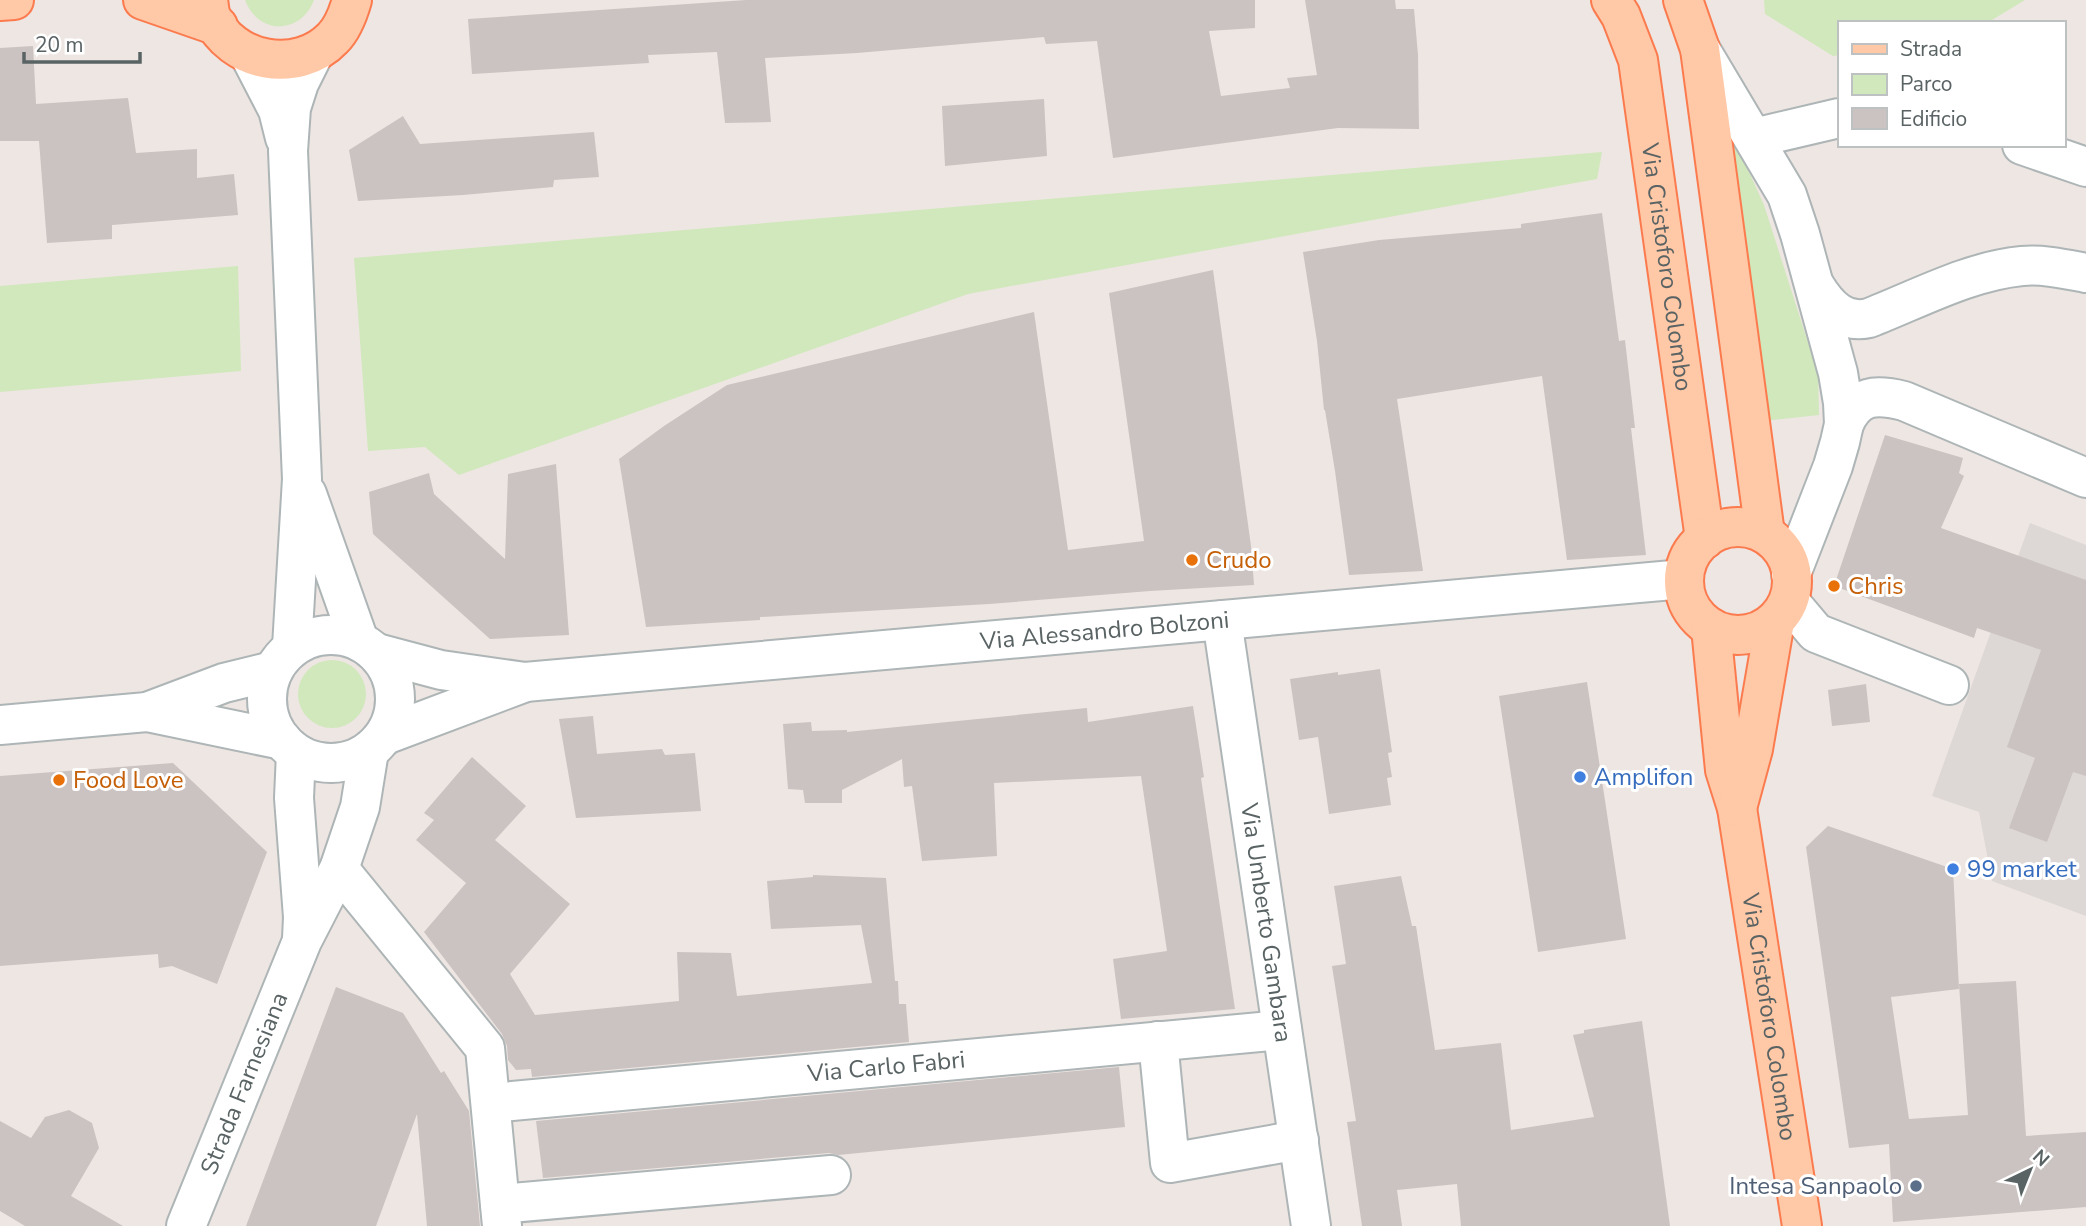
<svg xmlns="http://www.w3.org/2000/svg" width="2086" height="1226" font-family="'Nunito Sans',sans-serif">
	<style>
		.industrial { fill: #ddd7d5 }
		.green { fill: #d0e8bc }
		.building { fill: #cbc3c1 }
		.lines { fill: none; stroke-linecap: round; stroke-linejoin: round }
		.minor-casing { stroke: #aeb5b6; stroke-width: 42 }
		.major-casing { stroke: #fb7b4f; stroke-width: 42 }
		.minor { stroke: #fff; stroke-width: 38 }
		.major { stroke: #ffc8a6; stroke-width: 38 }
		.food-dot { fill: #e8710a; stroke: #fff; stroke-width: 2.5 }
		.shop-dot { fill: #3f7fe0; stroke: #fff; stroke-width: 2.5 }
		.service-dot { fill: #5c6f8a; stroke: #fff; stroke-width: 2.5 }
		.labels { text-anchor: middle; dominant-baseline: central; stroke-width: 6; stroke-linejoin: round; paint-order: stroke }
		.street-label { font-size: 24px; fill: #5a6364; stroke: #fff }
		.food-label { font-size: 24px; fill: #c56008; stroke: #fff; text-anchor: start }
		.shop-label { font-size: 24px; fill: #366cbe; stroke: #fff; text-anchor: start }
		.service-label { font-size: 24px; fill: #4e5e75; stroke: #fff; text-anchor: end }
	</style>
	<rect width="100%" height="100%" fill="#eee6e2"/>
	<path class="industrial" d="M2030,523l56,22v371l-94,-35 -13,-69 -47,-16z"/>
	<path class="green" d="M245,0h69c-13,35 -56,35 -69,0z
		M1764,0h261l-38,23h-148v32l-6,1 -68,-42z
		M1729,135l15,26 20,44 54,169 1,41 -56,6z
		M1602,152l-5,27 -629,115 -509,181 -34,-28 -57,4 -14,-193z
		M238,266l3,105 -241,21v-106z
		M298 694a34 34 0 1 1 68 0a34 34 0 1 1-68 0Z"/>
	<path class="building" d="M746,0h509v28l-46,3 12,65 69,-8 -3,-10 30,-3 -12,-75h90l1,9h18l4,46 1,74 -81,-1 -225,30 -16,-117 -51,3 -2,-7 -187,16 -92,5 6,64 -46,1 -8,-71 -69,3 1,8 -177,11 -4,-55z
		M33,46l3,58 92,-6 8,55 61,-4v29l37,-4 4,41 -126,10v14l-65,4 -8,-102h-39v-93z
		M1044,99l3,57 -102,10 -3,-60z
		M403,116l17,28 174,-12 5,45 -45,3 -1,7 -90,8 -105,6 -9,-51z
		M1602,213l17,128 6,-1 10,88h-4l15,127 -79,5 -25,-184 -145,23 26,172 -74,4 -14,-104 -10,-61h-1l-7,-69 -14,-89 76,-12 142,-12v-4z
		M1213,270l38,276 3,39 -104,6 -161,13 -229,13v3l-114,7 -27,-168 45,-33 63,-41 307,-73 34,238 76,-9 -35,-248z
		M1885,435l78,23 -4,15 5,3 -23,52 145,52v196l-13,-4 -26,70 -38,-14 26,-70 -28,-11 34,-97 -64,-22 -3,10 -140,-52z
		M556,464l13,171 -79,4 -117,-105 -4,-42 60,-19 5,21 71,65 3,-85z
		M1380,669l12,83 -4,1 4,24 -5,1 4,27 -62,9 -11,-77 -19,3 -9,-61 48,-7v3z
		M1587,682l39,257 -88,13 -39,-256z
		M1866,684l4,38 -38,4 -4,-36z
		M1193,706l11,71 -3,1 34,231 -114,10 -8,-60 54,-8 -26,-175 -147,7 3,73 -75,5 -10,-75 -8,1 -2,-28 -60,31v13h-37l-2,-13 -15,-1 -5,-65 28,-2 1,9 35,-1v2l240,-24 1,14z
		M593,716l4,38 65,-5 3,6 30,-2 6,58 -125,7 -17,-99z
		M472,757l54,49 -31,34 75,64 -60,70 25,41 144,-14 -2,-49 54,1 6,43 135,-13 -11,-58 -90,4 -4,-48 46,-4v-2l73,3 9,103h3l1,23h7l3,38 -377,35 -1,-8 -15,1 -8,-10 -1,-14 -5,-12 -78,-102 42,-49 -50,-43 18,-20 -10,-7z
		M173,763l94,89 -50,132 -45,-18 -13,2 -1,-14 -158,12v-190z
		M1828,826l125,43 6,120 -68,8 18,122 59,-4 -9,-131 57,-3 10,155 60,-4v75l-193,15 -4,-78 -40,4 -43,-301z
		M1401,876l11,50h4l19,124 66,-7 10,87 83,-13 -21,-82 11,-2v-3l58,-9 28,205h-209l-4,-42 -60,6 5,36h-40l-15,-104 9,-1 -24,-155 14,-2 -12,-78z
		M336,987l67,26 38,60 3,-2 25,40 11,115h-53l-10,-112 -41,112h-130z
		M1119,1067l6,60 -287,28 -9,-2 -286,25 -7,-57z
		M69,1110l23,13 7,25 -28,48 52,30h-98l-25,-15v-90l31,17 14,-21z"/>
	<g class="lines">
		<g class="minor-casing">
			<g id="minor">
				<path d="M1700,49l87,146 13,39 38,139 5,30 1,21 -4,18 -7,24 -42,108"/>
				<path d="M249,54l29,56 7,28"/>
				<path d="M1754,138l85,-20"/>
				<path d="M2022,145l64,22"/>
				<path d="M1815,286c13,21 29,38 54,32 49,-19 100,-47 153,-52 21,-2 43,3 64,7"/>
				<path d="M1844,424c13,-30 32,-30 60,-23l182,77"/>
				<path d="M307,494l52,147"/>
				<path d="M1789,601l27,32 133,52"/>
				<path id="s1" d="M1222,620l89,606"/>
				<circle cx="331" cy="699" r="64"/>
				<path d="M292,647l10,-168 -14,-328 3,-43 8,-25 15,-30"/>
				<path id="s2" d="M377,653l64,17 84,12 1159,-103"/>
				<path d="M147,712l135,28"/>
				<path d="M0,725l147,-13 77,-29 49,-12"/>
				<path d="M385,735l138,-52"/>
				<path d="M296,753l-2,45 9,119 -1,22"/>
				<path d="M339,869l146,179 17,178"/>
				<path d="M1158,1041l12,122 129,-23"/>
				<path id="s3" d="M491,1103l791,-73"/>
				<path d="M500,1204l331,-29"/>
				<path id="s4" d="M186,1226l116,-285 37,-72 21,-62 9,-56"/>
			</g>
		</g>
		<g class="major-casing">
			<g id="major">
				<path d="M143,0l75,26"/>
				<path d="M208,0c1,5 1,11 3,16 20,47 87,59 122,22 10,-10 15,-24 19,-38"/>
				<path id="s5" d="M1611,0l10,16 17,44 67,479"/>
				<path d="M1683,0l17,49 65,485"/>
				<path d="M0,1l14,-1"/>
				<circle cx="1738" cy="581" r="54"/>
				<path id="s6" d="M1711,628l14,142 12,38 65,418"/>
				<path d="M1737,808l16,-59 22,-128"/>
			</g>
		</g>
		<use href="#minor" class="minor"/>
		<use href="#major" class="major"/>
	</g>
	<g class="food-dot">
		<circle cx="1192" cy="560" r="7"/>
		<circle cx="1834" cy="586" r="7"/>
		<circle cx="59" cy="780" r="7"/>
	</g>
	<g class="shop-dot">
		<circle cx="1580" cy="777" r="7"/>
		<circle cx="1953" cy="869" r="7"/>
	</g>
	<circle class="service-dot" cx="1916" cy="1186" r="7"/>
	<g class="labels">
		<g class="street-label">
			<text stroke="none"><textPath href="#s5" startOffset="275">Via Cristoforo Colombo</textPath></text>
			<text stroke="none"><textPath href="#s2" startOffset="733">Via Alessandro Bolzoni</textPath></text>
			<text stroke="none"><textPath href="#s1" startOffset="306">Via Umberto Gambara</textPath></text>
			<text stroke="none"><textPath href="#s6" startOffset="394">Via Cristoforo Colombo</textPath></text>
			<text stroke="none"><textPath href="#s3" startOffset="397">Via Carlo Fabri</textPath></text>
			<text stroke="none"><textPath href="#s4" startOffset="154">Strada Farnesiana</textPath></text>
		</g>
		<g class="food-label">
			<text x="1206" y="560">Crudo</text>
			<text x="1848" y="586">Chris</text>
			<text x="73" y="780">Food Love</text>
		</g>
		<g class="shop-label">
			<text x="1594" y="777">Amplifon</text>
			<text x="1967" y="869">99 market</text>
		</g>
		<g class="service-label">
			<text x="1902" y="1186">Intesa Sanpaolo</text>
		</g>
	</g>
	<rect x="1838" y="21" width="228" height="126" fill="#ffffff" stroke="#bdc1c1" stroke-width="2"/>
	<rect x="1852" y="44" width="35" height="10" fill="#ffc8a6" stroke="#bdc1c1" stroke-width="2"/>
	<text x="1900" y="56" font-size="21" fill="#5a6364">Strada</text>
	<rect x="1852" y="74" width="35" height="21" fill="#d0e8bc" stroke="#bdc1c1" stroke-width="2"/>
	<text x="1900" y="91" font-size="21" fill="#5a6364">Parco</text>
	<rect x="1852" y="108" width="35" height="21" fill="#cbc3c1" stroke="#bdc1c1" stroke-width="2"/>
	<text x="1900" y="126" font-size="21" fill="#5a6364">Edificio</text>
	<g transform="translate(2030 1170) rotate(43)" stroke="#ffffff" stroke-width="5" paint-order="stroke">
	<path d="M0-5L12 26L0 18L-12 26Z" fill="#5a6364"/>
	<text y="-10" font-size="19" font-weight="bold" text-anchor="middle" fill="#5a6364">N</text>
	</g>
	<path d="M24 52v10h116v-10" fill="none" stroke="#5a6364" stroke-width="3.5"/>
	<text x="35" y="52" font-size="21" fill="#5a6364" stroke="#ffffff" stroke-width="5" paint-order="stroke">20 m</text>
</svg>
